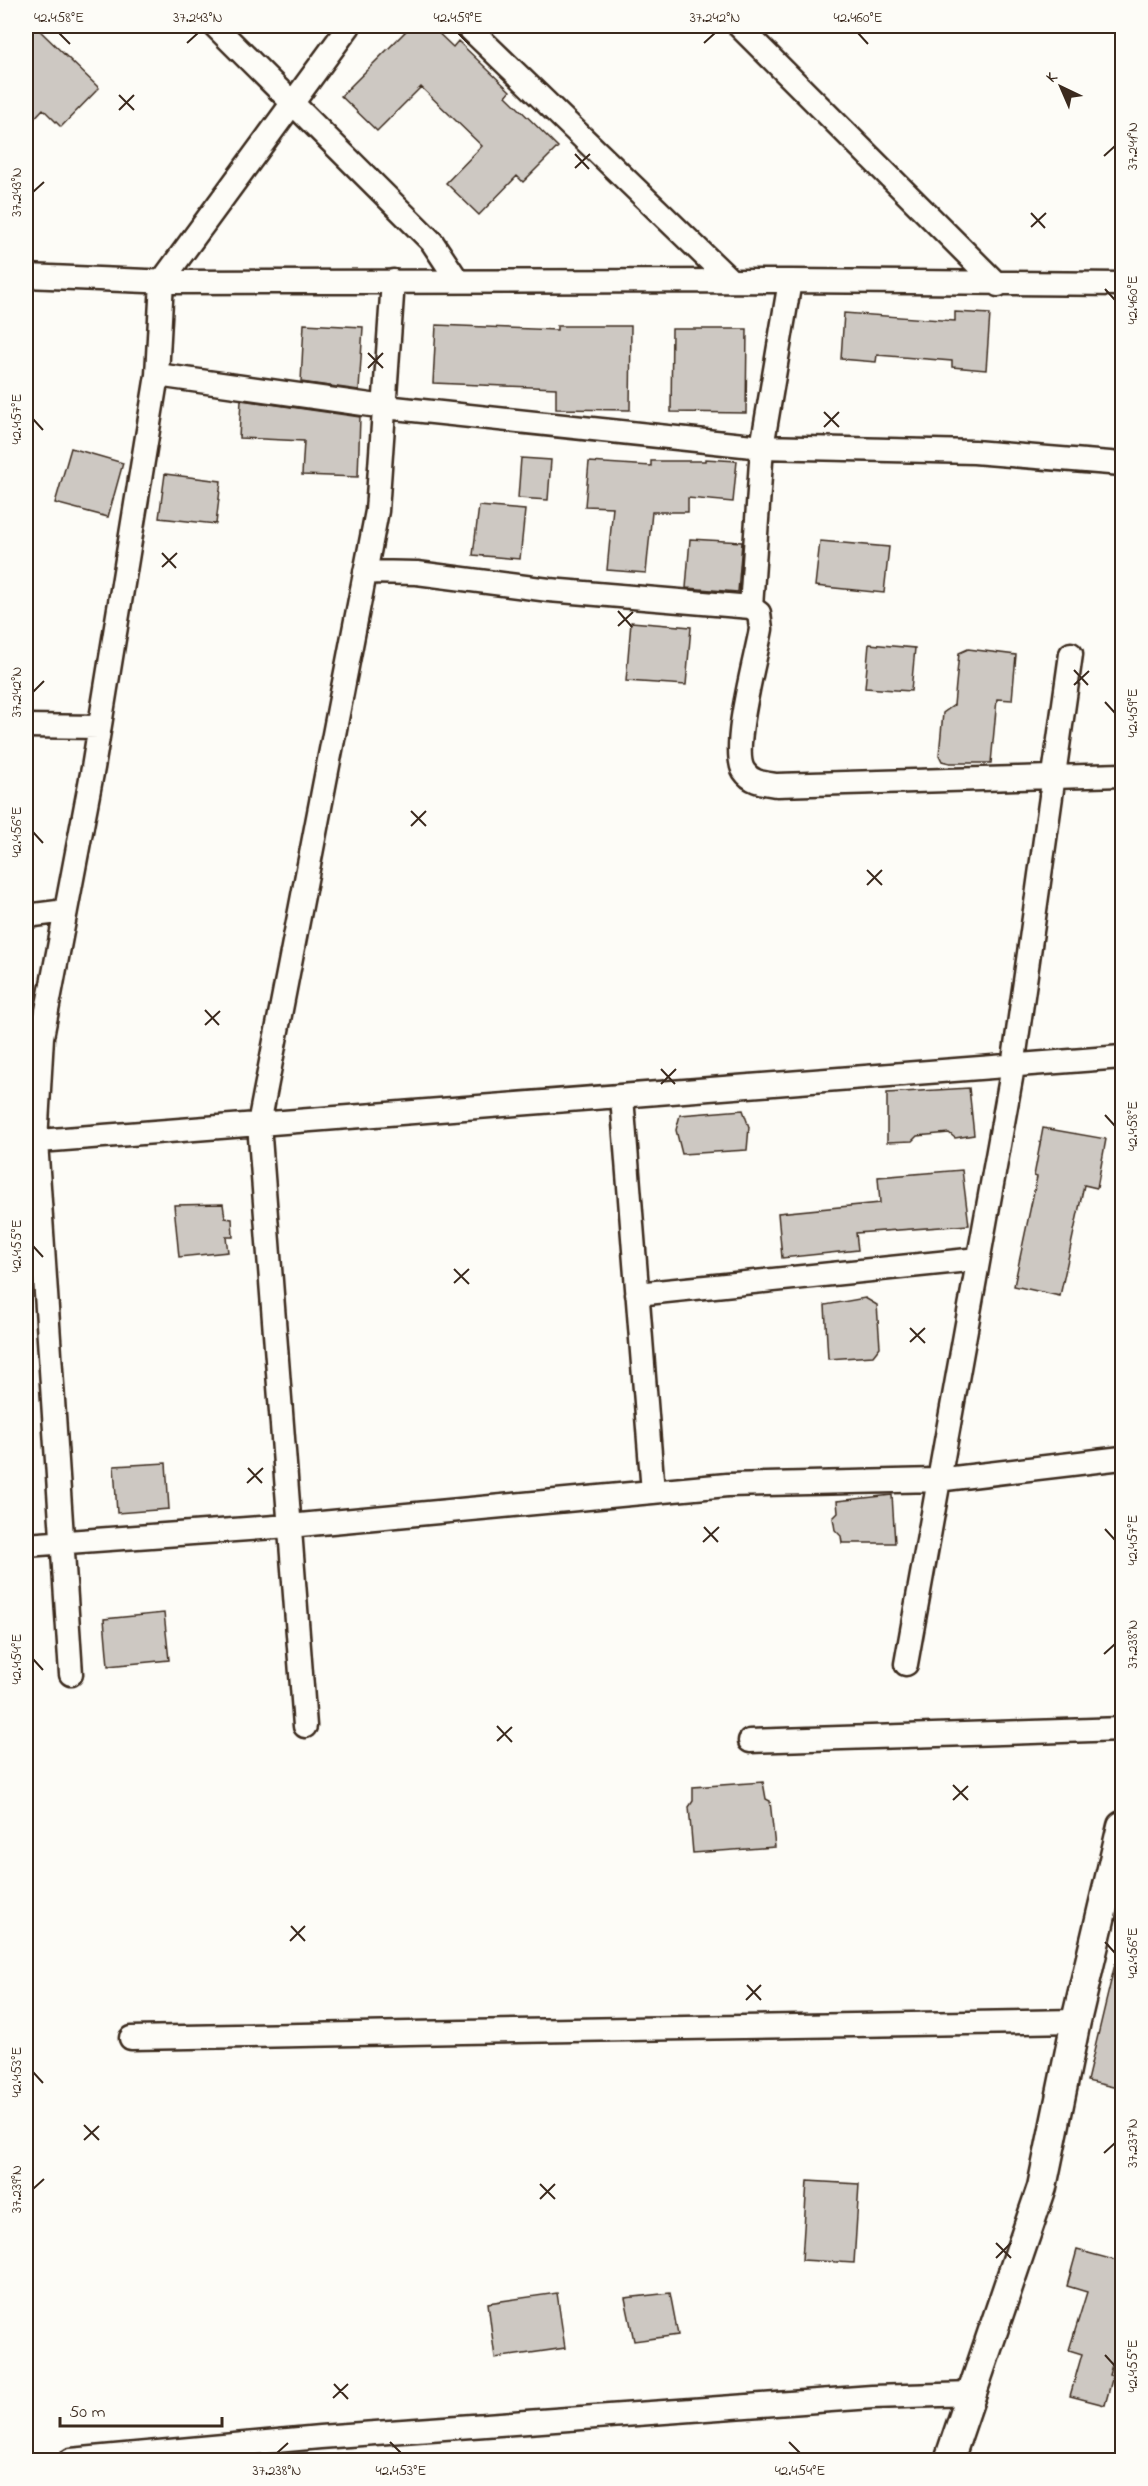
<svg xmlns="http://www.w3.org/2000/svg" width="1148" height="2486" font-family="'Indie Flower',sans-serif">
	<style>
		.building { fill: #cdc8c2; stroke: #3b2a1e; stroke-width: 1.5 }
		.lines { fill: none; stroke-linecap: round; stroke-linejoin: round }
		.minor-casing { stroke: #3b2a1e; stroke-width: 27 }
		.tertiary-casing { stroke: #3b2a1e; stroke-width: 33 }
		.minor { stroke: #fdfcf7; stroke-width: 22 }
		.tertiary { stroke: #fdfcf7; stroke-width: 28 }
		.ticks { fill: none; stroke: #3b2a1e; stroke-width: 2 }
		.neatline { fill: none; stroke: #3b2a1e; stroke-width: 2 }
		.ticks-label { font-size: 15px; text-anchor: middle; fill: #3b2a1e }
	</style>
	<rect width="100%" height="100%" fill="#fdfcf7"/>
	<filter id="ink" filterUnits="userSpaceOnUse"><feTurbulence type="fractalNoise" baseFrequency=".0167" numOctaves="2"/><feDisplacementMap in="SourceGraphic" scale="12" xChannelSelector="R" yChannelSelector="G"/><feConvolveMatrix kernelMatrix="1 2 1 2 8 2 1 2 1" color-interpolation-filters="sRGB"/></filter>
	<g filter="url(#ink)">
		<path class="building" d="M35,26l64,62 -38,39 -18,-18 -17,18v-91z
			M411,26h20l22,21 5,-6 52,50 -4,5 52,51 -35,35 -6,-6 -38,39 -33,-32 36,-37 -61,-59 -44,44 -36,-35z
			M955,312l35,2 -4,56 -34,-3v-6l-75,-6 -1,7 -35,-3 3,-46 111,8z
			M304,324l59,3 -4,63 -58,-8z
			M436,325l121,5v-4h74l-1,84 -74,-1v-21l-123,-5z
			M672,329h75l-1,84 -75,-1z
			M241,400l119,17 -2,60 -56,-2 2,-34 -65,-3z
			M71,448l52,15 -15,54 -53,-14z
			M521,458l30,2 -3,40 -30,-2z
			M705,459l32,2 -4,41 -45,-4v14h-36l-6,61 -39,-3 6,-63 -28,-1 4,-44 62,4v-5h54z
			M165,474l56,7 -5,43 -57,-6z
			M479,506l46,4 -5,49 -47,-4z
			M690,539l52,3 -4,50 -52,-4z
			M820,541l69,6 -5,46 -69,-7z
			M631,622l60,5 -5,58 -60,-4z
			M869,644l46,4 -4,43 -46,-3z
			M968,649l48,6 -4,45 -15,-1 -6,64h-41l-8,-2 -3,-6 4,-42 11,-8 5,-52z
			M969,1088l5,47 -19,3 -6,-5 -32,3 -5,5 -25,1v-49z
			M743,1110l6,17 -2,23 -65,4 -6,-24 4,-15z
			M1043,1128l63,11 -9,49 -13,-3 -24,111 -46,-10 23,-109 -3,-1z
			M962,1170l7,55 -113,8 2,17 -76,8 -4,-45 102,-10 -2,-26z
			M223,1204l2,14 7,1 1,18h-7l2,15 -49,5 -5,-52z
			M865,1298l12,7 3,42 -7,9 -45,3 -3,-54z
			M166,1463l3,46 -52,4 -3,-47z
			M892,1495l3,48h-53l-1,-7 -6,-6 -2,-12 5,-5 -1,-12z
			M164,1613l5,47 -61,6 -4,-47z
			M763,1782l3,17 4,2 5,46 -82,6 -4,-46 4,-6v-14z
			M1115,1964l7,1v124l-35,-8z
			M807,2181l52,3 -5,79 -52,-3z
			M1077,2250l45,12v70l-13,43 4,1 -8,29 -35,-9 12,-42 -13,-4 18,-58 -20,-6z
			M557,2293l8,55 -70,10 -7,-55z
			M670,2293l8,42 -44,6 -9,-43z"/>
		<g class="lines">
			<g class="minor-casing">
				<path id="minor" d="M215,26l217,216 26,39
					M467,26l264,255
					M739,26l259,259
					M26,276l145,6 619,-1 332,3
					M157,375l228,32 377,40 212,5 148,12
					M365,572l52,1 132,17 202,17 8,6 2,16c-5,29 -31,121 -17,142 8,12 20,12 33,14l345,-10
					M751,607l11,-160 28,-166
					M26,726l73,1
					M26,916l40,-5
					M622,1097l31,395
					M26,1142l1096,-85
					M637,1294l341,-35
					M26,1545l263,-19 438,-41 210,-5 185,-22
					M906,1664l107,-597 58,-413
					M71,1674l-35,-533 6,-104 51,-269 64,-393 5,-94 187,-255
					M305,1726l-46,-602 118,-613 16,-230
					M750,1741l372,-12
					M131,2038l945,-17
					M71,2460l249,-23 552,-40 101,-3"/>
			</g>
			<g class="tertiary-casing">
				<path id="tertiary" d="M949,2460l93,-273 34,-166 46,-195"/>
			</g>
			<use href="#minor" class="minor"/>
			<use href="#tertiary" class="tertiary"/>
		</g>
	</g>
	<path class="ticks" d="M59,33l11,11M458,33l11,11M858,33l10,11M187,43l11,-10M704,43l11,-10M119,95l15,15M119,110l15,-15M575,154l14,15M1104,156l11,-10M575,168l15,-14M33,192l11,-10M1031,213l14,15M1031,227l15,-14M1105,289l10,11M368,353l15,15M368,368l15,-15M824,412l15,15M33,419l10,11M824,427l15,-15M162,553l14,15M162,567l15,-14M618,611l14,16M618,626l15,-14M1074,670l14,15M1074,685l15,-14M33,692l11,-11M1105,702l10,11M411,811l15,15M411,826l15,-15M33,832l10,11M867,870l15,15M867,885l15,-15M205,1010l14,15M205,1025l15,-14M661,1069l14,15M661,1084l15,-15M1105,1115l10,11M33,1246l10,11M454,1269l15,15M454,1283l15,-14M910,1328l15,15M910,1342l15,-14M248,1468l14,15M247,1483l16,-15M704,1527l14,15M1105,1529l10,11M703,1542l16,-15M1104,1654l11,-10M33,1659l10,11M497,1726l15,16M497,1741l15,-14M953,1785l15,15M953,1800l15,-14M291,1926l14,15M290,1941l15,-15M1105,1942l10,11M747,1985l14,15M746,2000l15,-15M33,2072l10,11M84,2125l15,15M84,2140l15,-14M1104,2153l11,-10M540,2184l15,15M33,2189l11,-10M540,2199l15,-15M996,2243l15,15M996,2258l15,-15M1105,2355l10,11M334,2384l14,15M333,2398l15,-14M390,2442l11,11M789,2442l11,11M277,2453l11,-10"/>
	<rect width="1148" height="2486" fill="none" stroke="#fdfcf7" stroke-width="66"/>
	<g transform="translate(1061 87) rotate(316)" stroke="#fdfcf7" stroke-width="4.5" paint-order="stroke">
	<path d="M0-4.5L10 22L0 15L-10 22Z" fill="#3b2a1e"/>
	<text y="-9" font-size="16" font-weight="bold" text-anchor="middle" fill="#3b2a1e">K</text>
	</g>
	<path d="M60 2417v9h162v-9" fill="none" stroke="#3b2a1e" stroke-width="3"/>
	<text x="69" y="2417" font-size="18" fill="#3b2a1e" stroke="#fdfcf7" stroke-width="4.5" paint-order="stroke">50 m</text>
	<rect x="33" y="33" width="1082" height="2420" class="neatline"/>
	<g class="ticks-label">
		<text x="59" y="22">42.458°E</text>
		<text x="198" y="22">37.243°N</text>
		<text x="458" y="22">42.459°E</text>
		<text x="715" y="22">37.242°N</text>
		<text x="858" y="22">42.460°E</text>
		<text transform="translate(1132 146) rotate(-90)" y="5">37.241°N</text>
		<text transform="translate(16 192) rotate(-90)" y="5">37.243°N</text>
		<text transform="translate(1132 300) rotate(-90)" y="5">42.460°E</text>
		<text transform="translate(16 419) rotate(-90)" y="5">42.457°E</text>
		<text transform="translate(16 692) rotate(-90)" y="5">37.242°N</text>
		<text transform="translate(1132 713) rotate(-90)" y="5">42.459°E</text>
		<text transform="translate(16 832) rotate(-90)" y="5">42.456°E</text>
		<text transform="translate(1132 1126) rotate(-90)" y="5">42.458°E</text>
		<text transform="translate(16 1246) rotate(-90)" y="5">42.455°E</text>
		<text transform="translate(1132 1540) rotate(-90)" y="5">42.457°E</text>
		<text transform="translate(1132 1644) rotate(-90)" y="5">37.238°N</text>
		<text transform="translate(16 1659) rotate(-90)" y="5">42.454°E</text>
		<text transform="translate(1132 1953) rotate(-90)" y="5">42.456°E</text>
		<text transform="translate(16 2072) rotate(-90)" y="5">42.453°E</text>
		<text transform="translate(1132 2143) rotate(-90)" y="5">37.237°N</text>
		<text transform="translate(16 2189) rotate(-90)" y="5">37.239°N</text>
		<text transform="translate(1132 2366) rotate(-90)" y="5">42.455°E</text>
		<text x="277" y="2475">37.238°N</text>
		<text x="401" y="2475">42.453°E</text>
		<text x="800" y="2475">42.454°E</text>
	</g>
</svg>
